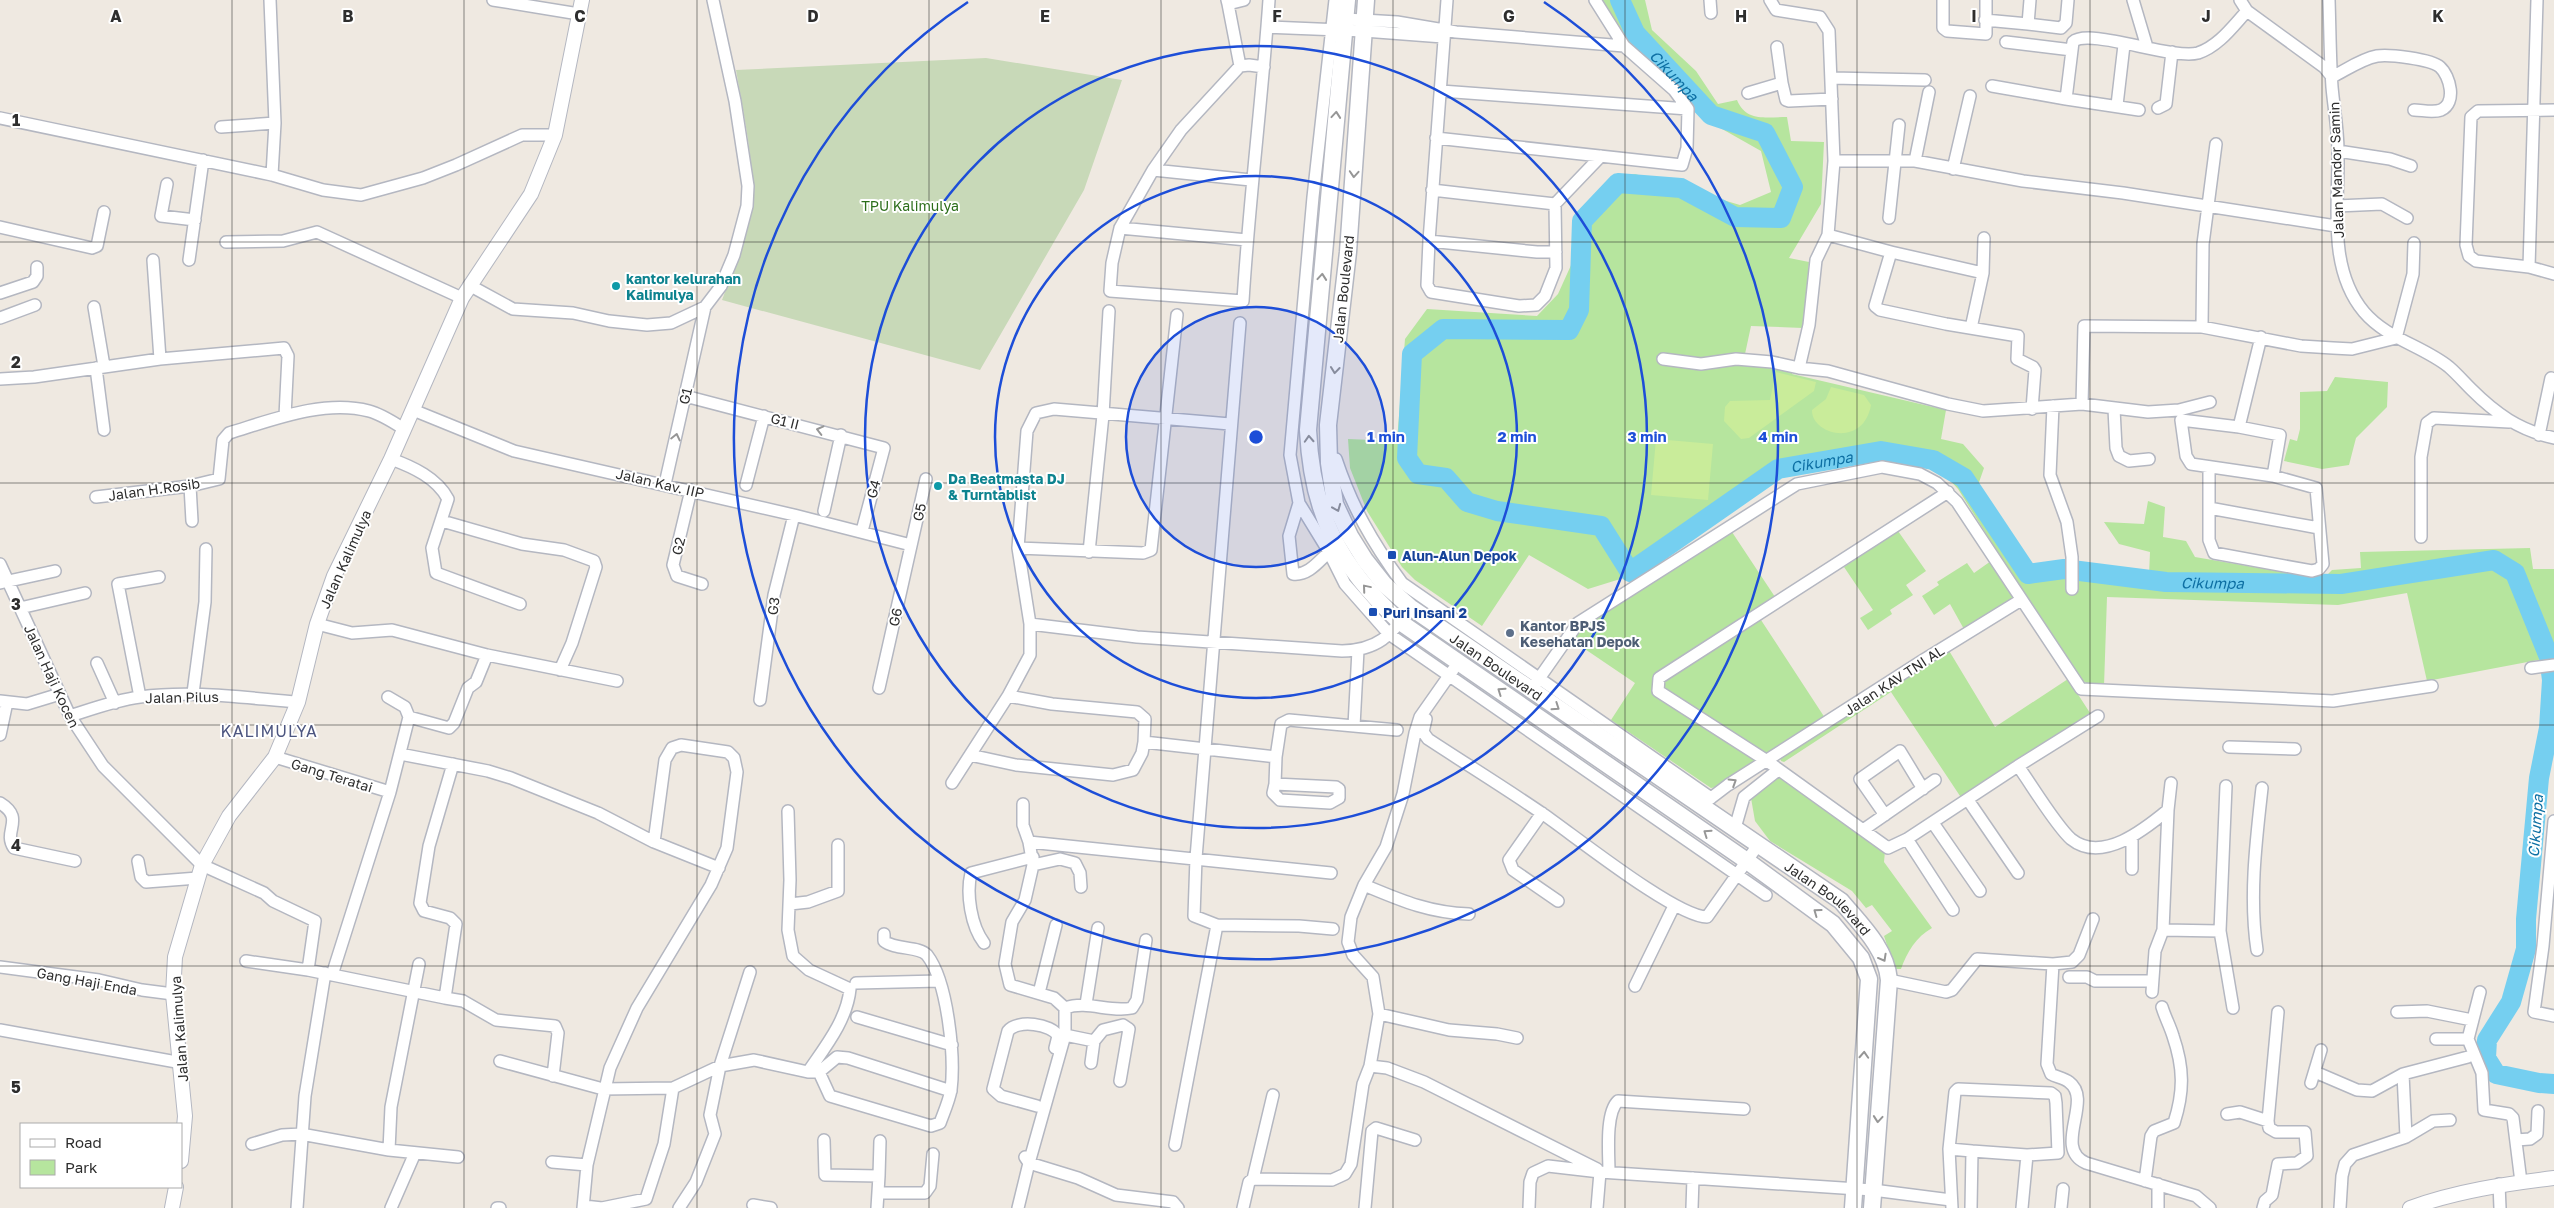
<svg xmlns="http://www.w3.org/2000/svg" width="2554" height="1208" font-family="'Golos Text',sans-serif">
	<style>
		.green { fill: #b6e59e }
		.cemetery { fill: #c8d9b8 }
		.pitch { fill: #c9ec9a }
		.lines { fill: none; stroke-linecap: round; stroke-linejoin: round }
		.river { stroke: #75cff0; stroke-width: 20 }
		.minor-casing { stroke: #b4b7c1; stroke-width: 14 }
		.tertiary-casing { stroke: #b4b7c1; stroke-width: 16 }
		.secondary-casing { stroke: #b4b7c1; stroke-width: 19 }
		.minor { stroke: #fff; stroke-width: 11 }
		.tertiary { stroke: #fff; stroke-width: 14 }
		.secondary { stroke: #fff; stroke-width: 16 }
		.oneway { stroke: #969696 }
		.grid { fill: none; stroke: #2e2e2e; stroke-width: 1; stroke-opacity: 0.55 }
		.ring { fill: none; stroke: #1d4ed8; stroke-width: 2.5 }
		.culture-dot { fill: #0f9aa8; stroke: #fff; stroke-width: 2 }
		.transit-dot { fill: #1a4fb4; stroke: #fff; stroke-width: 2 }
		.service-dot { fill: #5c6f8a; stroke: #fff; stroke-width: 2 }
		.labels { text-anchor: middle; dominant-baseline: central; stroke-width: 4; stroke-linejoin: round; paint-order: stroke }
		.street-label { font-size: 14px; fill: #2e2e2e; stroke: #fff }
		.park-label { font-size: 14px; fill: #2c6e1b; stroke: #fff }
		.culture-label { font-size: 14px; font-weight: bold; fill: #0d838f; stroke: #fff; text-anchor: start }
		.transit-label { font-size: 14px; font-weight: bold; fill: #164399; stroke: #fff; text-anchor: start }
		.service-label { font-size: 14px; font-weight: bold; fill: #4e5e75; stroke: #fff; text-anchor: start }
		.water-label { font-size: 15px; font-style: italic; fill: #0d6fa3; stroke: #fff }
		.quarter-label { font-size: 16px; letter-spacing: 1px; fill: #4d5680; stroke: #fff }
		.grid-label { font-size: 16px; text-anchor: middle; font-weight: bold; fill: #2e2e2e; stroke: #fff; stroke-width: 4; stroke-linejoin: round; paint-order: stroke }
		.centre { fill: #1d4ed8; stroke: #fff; stroke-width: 2.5 }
		.ring-label { font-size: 15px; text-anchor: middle; font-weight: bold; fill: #1d4ed8; stroke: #fff; stroke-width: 4; stroke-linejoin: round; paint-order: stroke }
	</style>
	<rect width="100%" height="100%" fill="#efe9e1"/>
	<path class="green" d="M1600,0h45l7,30 44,41 22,33 19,-4c9,22 29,17 50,17l4,24 33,1 -3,62 -32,54 20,4 -6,66 -52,-2 -6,28 49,10 -2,10 154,36 -5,29 22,5 21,24 -7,20 56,78 24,-5 92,14 1,-23 -31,-8 -15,-22 40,2 4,-23 17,6 -2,30 23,4 9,16 128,22 9,-9 29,-2 -1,-16 170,-4 3,21h21v88l-127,24 -20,-88 -69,12 -231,-8 -3,89 -14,-1 -14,-8 -118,-188 -25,-27 -52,-10 -103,20 -61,37 -11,14 -76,53 -42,13 -59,-34 -47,71 -67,-46 -13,-13 -35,-56 -17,-43 -2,-29 49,2 8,-102 22,-30 110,7 21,-22 52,-115 25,-5 105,31 31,-13 -10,-41 -46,-26 -88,-81z
		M2335,377l53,5 -1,25 -31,31 -7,27 -27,4 -38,-8 6,-22 7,2 3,-12v-37l27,-1z
		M1730,529l51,77 -20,14 64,98 -104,68 -10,2 -100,-68 24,-37 -62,-42 8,-13z
		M1898,531l28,40 -20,14 7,10 -23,15 2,4 -24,16 -8,-12 13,-8 -29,-43z
		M1991,561l24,38 -50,32 -15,-27 -16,11 -12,-19 17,-11 -2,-3 30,-19 7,10z
		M1948,649l47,78 73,-48 24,37 -130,83 -71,-107 -107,70 -3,-1 -1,-4z
		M1779,776l106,75 -1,11 48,66c-16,9 -25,24 -31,41h-6l-11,-33 8,-5 -20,-26 -6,3 -14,-17 -82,-50 -15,-20 -4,-23z"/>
	<path class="cemetery" d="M986,58l136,22 -38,110 -104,180 -258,-70c9,-25 21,-51 27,-77 9,-50 -5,-104 -13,-153z"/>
	<path class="pitch" d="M1776,372l40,10 -2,9 -65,47 -8,1 -17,-18 1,-14 5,-6 40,-1z
		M1831,387l33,8 7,10c-8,44 -60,29 -59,5l14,-11z
		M1656,439l57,5 -5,56 -57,-5z"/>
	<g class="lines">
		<path class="river" id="s1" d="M1620,0l15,33 76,82 54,18 28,54 -12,31 -46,-1 -54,-29 -63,-5 -36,38 -3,89 -10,20 -126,-1 -31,25 -5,104 11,16 28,4 21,24 30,9 104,15 29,46 148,-103 103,-18 52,9 31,18 64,96 36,-5 102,13 175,2 153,-24 21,13 34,84 3,23 -3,48 -10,50 -13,141v30l-15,53 -24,38 -1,18 10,16 43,9 15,1"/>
		<g class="minor-casing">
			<path id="minor" d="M270,0l5,123 -3,52
				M493,0l86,14
				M1227,0l1,4 16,-4
				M1335,0l-22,197 -23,258 9,48 30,49 16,32 44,50 377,261
				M1447,0l-18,241 -2,44 4,7 88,14 17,-1 9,-9 11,-28 -1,-64 46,-48
				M1710,0l1,13
				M1770,0l6,10 44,7 9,14 5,130 -6,74 -12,25 -7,65 -10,43 29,3 120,33 35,7 99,-7 66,8 31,-2 31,-8
				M1943,0v28l4,3 39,3v-34
				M2030,0l-2,24 33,4 5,-5 2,-23
				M2133,0l14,47
				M2240,0l7,11 77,56 8,10
				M2329,0c1,29 1,58 3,87 2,22 6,43 6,64 1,53 -11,117 26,161 23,27 59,34 85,55 8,7 15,15 22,22 25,25 48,41 83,49
				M1228,4l12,62
				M1346,19l51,3 59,10 168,14
				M1985,20l43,4
				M1267,27l97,4 79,6
				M2006,42l66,8
				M1777,47l5,36
				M1264,67l-15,-2 -9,1 -59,64 -28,40 -33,58 -8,35 -2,28 133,10c6,-100 19,-200 26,-301
				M2332,77c14,-7 29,-18 45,-21 11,-2 54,3 63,11 10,9 17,36 1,43 -8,3 -19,0 -27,0
				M1832,78l93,2
				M1992,86l74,13 7,-57c15,-15 99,18 125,11 21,-7 35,-27 49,-42
				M1441,91l247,18
				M1748,93l34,-10 4,17 3,1 43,-2
				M2066,99l73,11
				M2117,105l7,-60
				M2158,108l8,-4 6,-52
				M2554,110l-76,1 -7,6 -5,128 3,11 7,5 53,6 25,7
				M0,118l272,57 51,15 38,5 62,-17 33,-13 66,-30h33
				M221,127l54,-4
				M1436,138l246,27 5,-17 1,-39 -14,-19 -50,-44 -29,-46
				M2338,151l52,8 21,7
				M1834,161h81l108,20 100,12 213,33
				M1915,161l14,-69
				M1953,169l17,-73
				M1153,170l98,10
				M167,184l-6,32 34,4
				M1432,190l123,14
				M2337,206l45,-2 25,14
				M1889,218l10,-93
				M0,227l92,21 5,-2 7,-34
				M1120,228l127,12
				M1828,235l63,17 92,21
				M1429,241l108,11h19
				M226,242l57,-1 34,-9 145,66
				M1891,252l-16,54 5,4 66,14 72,12 -1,23 16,8 2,3 -3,39
				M153,260l7,99
				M189,260l14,-100
				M2529,267l8,-267
				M469,285l44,24 60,4 36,8 38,4 24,-2 34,-16 16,-21 13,-31 13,-49 1,-20 -13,-85 -22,-101
				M0,293l33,-11 4,-6v-9
				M94,307l10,59
				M0,318l35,-13
				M1240,323l-44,535 -2,58 23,9 82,1 34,3
				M2202,327l1,-83 13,-100
				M1971,328l12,-55 1,-35
				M1663,359l38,5 35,-5 36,3 27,6
				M96,368l8,62
				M0,379l34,-2 126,-18 124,-11 4,8 -3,60
				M685,396l199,52 -22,83
				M2082,404l2,-78 118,1 99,19 32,2 19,1 44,-11 17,-64 1,-31
				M2053,406l-3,69 17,47 5,35v32
				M2114,409l2,39 3,8 10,5 20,-2
				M413,410l101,41 280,64 117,30
				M2239,427l22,-90
				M2539,435l12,-57
				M391,459c22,8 46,19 57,40l-16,49 4,25 84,31
				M1336,459c16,48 36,83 66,124l309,215
				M2209,467v73l5,13 98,18 7,-2 4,-5 -7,-76 -43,-12 -82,-12 -5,-8 -5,-36 58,7 41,8 -7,41
				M665,484l40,-177
				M746,485l18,-69
				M190,486l2,35
				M691,490l-18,75 4,11 25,8
				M1948,492l-289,186 -1,13 109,70 121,87 19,-9 111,-73
				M96,497l94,-11 29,-7 4,-39 6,-7c43,-13 95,-34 140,-22 12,3 24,11 35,18
				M1299,503l-10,33 4,38c15,2 26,-13 36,-22
				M2209,508l110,20
				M824,511l17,-76
				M442,521l80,23 42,6 30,11 2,6 -24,76 -12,27
				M2421,537v-80l6,-34 7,-5 75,4
				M1018,548l125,5 8,-3 26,-235
				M1089,552l14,-137 6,-104
				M0,564l70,152 33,50 99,99 62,28 9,8 42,20 -7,49
				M0,583l55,-12
				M20,608l65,-15
				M317,624l35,9 40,-3 95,25 130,26
				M1030,624l107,13 205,14c35,-1 50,-15 68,-44
				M97,663l18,40
				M2531,668l23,-3
				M879,688l47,-209
				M1531,690l47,-67 219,-139 85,-17 38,7 17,9 20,19 124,187 252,12 99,-15
				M193,693l12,-91 1,-53
				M1008,696l44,8 85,8 8,7 -1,23 132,15 -1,27 61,3 3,2v9l-9,5 -50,-3 -7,-7 2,-9
				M140,697l-22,-113 41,-7
				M760,700l14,-105 20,-80
				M0,701l27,3 33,-10
				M70,716c22,-7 46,-16 70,-19 52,-7 105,1 158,5
				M2098,716l-80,50c13,18 38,60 53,73 31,25 74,-10 97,-29l3,-27
				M409,717l40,11 5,-5 14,-35 8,-6 11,-27
				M1426,719l-3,13 5,7c38,25 77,49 115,75 32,22 133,103 164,103l51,-72
				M1354,726l4,-76
				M0,735l7,-33
				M2229,747l66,2
				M400,754l88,17 23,7 87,35 56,29 65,26
				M970,755l46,10 97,10 20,-5 9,-17 2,-11
				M275,757l115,35
				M1276,757l5,-33 8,-4 108,10
				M952,783l56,-87 22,-41v-31l-12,-76 9,-117 9,-18 18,-4 176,15
				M2226,786l-6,145 13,77
				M1968,800l50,73
				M1707,801l21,-16 194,-124 99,-61
				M0,803c26,16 2,28 14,45l61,13
				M1023,804v21l6,17 302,31
				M2168,810l-5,120 57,1
				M788,811l2,69 -2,50 5,26 16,14 41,19c-3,31 -25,58 -42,83
				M1542,813l-33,47 4,10 45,31
				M1885,815l-25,-36 40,-28 23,38
				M2554,821l-11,125 -9,66 20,4
				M1933,823l47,68
				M1735,828l9,-31 34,-27
				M1863,830l72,-50
				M2132,836v33
				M1907,839l46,71
				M1029,842l4,23 -8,35 -13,22 -7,42 5,21 44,13 11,10v27l-36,128 49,15 38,17 57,7 5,6
				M138,861l3,16 5,5 52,-4
				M1033,865l27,-6 15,4 5,10 1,14
				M1364,885c36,15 65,28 105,29
				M790,904l18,-2 30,-11v-46
				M2093,919l-14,36 -7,7 -19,2 -6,100 4,10c5,3 13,4 18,8 25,18 -17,66 17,81l110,33 14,12
				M984,943c-13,-17 -18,-49 -13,-70l62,-16
				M2257,950c-8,-53 -1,-109 5,-162
				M246,961l62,9 137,28 11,-74 -6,-6 -26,-7 -4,-8 9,-57 24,-82
				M0,967l99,13 43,10 31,4
				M332,975l58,-183 19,-75 -4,-10 -17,-10
				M2069,977h18l8,4h57
				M1889,980l57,12 6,-2 25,-31 76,5
				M856,983l83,-2
				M1635,986l39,-80
				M2152,992l3,-41 8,-21
				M2480,992l-12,47 14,34 2,37 25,4 4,4 8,64
				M1039,993l17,-68
				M445,998l18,3 33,19 59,6 3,7 -5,43
				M1086,1004l12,-76
				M1065,1008c23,-8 44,5 67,0l5,-8 9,-60
				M2397,1012l30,-1 45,9
				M1379,1014l70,16 48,4 20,4
				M857,1017l95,28
				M0,1030l182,33
				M1065,1035l29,6 9,-11 20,-5 6,4 -9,52
				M2436,1039h32
				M500,1061l103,28 70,-1 47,-22 34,-6 54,12h11l18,-15 11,1 103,33
				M1091,1063l3,-22
				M1370,1066l17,2 37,14 173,87
				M819,1072l11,24 101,30 9,-3c4,-11 9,-22 11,-33 4,-33 -3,-108 -24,-135 -8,-9 -32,-5 -43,-14v-7
				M2315,1072l42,18 15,1 31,-17 65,-17
				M2403,1074l3,63
				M2311,1083l10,-33
				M1037,1106l-36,-10 -8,-7 15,-58c9,-12 44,-7 50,5l-3,12
				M2227,1114l13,-2 28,9
				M824,1140l1,35 54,1 -2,32
				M2516,1140l14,-1 7,-5 1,-23
				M252,1144l30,-9 19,-1 88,16 2,-43 28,-143
				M1175,1145l42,-220
				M1949,1149l23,2
				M389,1150l69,7
				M552,1162l35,3
				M1609,1172c0,-17 -4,-59 9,-71l126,8
				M879,1176l1,-35
				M1253,1179l20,-84
				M2145,1181l6,-45 3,-5 20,-8c10,-31 10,-55 -1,-87 -3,-10 -8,-19 -11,-29
				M2499,1184l1,24
				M879,1193h46l5,-7 3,-32
				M753,1205l18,3
				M584,1206l18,2 44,-9 18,-55 9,-56
				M297,1208l8,-112 20,-123
				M391,1208l24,-55
				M497,1208h3
				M583,1208l4,-43 23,-97 27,-60 74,-123 16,-37 10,-76 -3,-14 -6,-6 -47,-7 -9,3 -7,12 -11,82
				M679,1208l17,-26 19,-48 -5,-19 10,-49 30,-94
				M1018,1208l11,-45 -4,-6
				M1243,1208l6,-26 4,-3 79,1 13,-6 6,-10 12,-80 7,-18 9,-52 -6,-37 -20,-22 -5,-13 3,-25 13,-32 22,-38 17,-53 12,-61 5,-16 33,-47
				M1365,1208l7,-77 4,-3 39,12
				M1529,1208l1,-26 3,-9 15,-7 52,6 273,18 78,10
				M1597,1208l3,-36
				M1692,1208l1,-30
				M1952,1208l-3,-59 6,-57 3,-3 93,4 4,3 1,7 2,50 -31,2 -55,-4 -1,57
				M2022,1208l5,-53
				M2061,1208l2,-19
				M2158,1208v-24
				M2263,1208l2,-7 7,-6 6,-31 19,-1 10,-7 -2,-24h-29l-7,-4 -1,-7 10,-109
				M2340,1208l2,-32 3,-12 8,-9 53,-18 27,-16 17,-1"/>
		</g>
		<g class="tertiary-casing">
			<path id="tertiary" d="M181,1161l4,-45 -12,-122 2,-37 27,-92 27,-49 46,-59 23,-55 19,-78 17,-48 57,-117 71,-161 69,-104 24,-59 27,-135
				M172,1208l4,-21
				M2410,1208c47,-17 95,-24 144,-30"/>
		</g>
		<g class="secondary-casing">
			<g id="secondary">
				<path d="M1347,0l-39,430c4,84 31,136 92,192l347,239 86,63 28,34 8,21 -16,229"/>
				<path id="s2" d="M1366,0l-18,252 -20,173 1,38 6,41 15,32 15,24 19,24 26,23 431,294c20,24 45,47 48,79l-17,228"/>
			</g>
		</g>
		<use href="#minor" class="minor"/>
		<use href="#tertiary" class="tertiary"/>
		<use href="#secondary" class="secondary"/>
	</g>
	<defs><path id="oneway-chevron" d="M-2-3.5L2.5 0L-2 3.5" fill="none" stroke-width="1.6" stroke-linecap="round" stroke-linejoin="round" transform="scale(1.25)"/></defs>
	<g class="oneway">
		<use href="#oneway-chevron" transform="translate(1336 115) rotate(-85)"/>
		<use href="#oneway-chevron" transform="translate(1354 174) rotate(94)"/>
		<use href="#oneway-chevron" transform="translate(1322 277) rotate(-85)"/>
		<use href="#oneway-chevron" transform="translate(1335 370) rotate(96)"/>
		<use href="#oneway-chevron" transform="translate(820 430) rotate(-166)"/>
		<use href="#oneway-chevron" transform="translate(676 437) rotate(-77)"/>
		<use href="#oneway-chevron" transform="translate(1309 439) rotate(-93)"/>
		<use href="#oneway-chevron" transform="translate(1337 508) rotate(68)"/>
		<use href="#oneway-chevron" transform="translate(1366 588) rotate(-130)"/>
		<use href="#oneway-chevron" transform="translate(1501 691) rotate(-145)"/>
		<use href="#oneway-chevron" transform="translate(1556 707) rotate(34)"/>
		<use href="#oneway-chevron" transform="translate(1733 782) rotate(-32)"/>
		<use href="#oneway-chevron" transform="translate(1707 833) rotate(-145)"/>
		<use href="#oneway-chevron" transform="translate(1817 912) rotate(-144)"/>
		<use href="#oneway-chevron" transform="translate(1883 958) rotate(61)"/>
		<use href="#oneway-chevron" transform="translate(1864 1055) rotate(-87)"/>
		<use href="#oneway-chevron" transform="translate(1878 1119) rotate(95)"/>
	</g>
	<path class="grid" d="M232,0v1208M464,0v1208M697,0v1208M929,0v1208M1161,0v1208M1393,0v1208M1625,0v1208M1857,0v1208M2090,0v1208M2322,0v1208M0,242h2554M0,483h2554M0,725h2554M0,966h2554"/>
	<circle cx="1256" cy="437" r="130" fill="#1d4ed8" fill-opacity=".12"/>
	<g class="ring">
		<circle cx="1256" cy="437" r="130"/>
		<circle cx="1256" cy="437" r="261"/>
		<circle cx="1256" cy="437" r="391"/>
		<path d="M1544 2A522 522 0 1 1 968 2"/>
	</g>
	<g class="culture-dot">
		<circle cx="616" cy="286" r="5"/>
		<circle cx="938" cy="486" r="5"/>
	</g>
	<g class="transit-dot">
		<rect x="1387" y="550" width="10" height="10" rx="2.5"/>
		<rect x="1368" y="607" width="10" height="10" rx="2.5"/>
	</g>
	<circle class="service-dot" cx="1510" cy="633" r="5"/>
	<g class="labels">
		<g class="street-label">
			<text transform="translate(2336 170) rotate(-92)">Jalan Mandor Samin</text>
			<text transform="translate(1343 289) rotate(-84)">Jalan Boulevard</text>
			<text transform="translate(685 396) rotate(-77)">G1</text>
			<text transform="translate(785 421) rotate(14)">G1 II</text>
			<text transform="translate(660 483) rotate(13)">Jalan Kav. IIP</text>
			<text transform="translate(154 489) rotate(-8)">Jalan H.Rosib</text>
			<text transform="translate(873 489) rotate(-75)">G4</text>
			<text transform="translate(919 512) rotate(-77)">G5</text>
			<text transform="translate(678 546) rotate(-76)">G2</text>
			<text transform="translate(345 559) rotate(-66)">Jalan Kalimulya</text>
			<text transform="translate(773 606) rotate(-82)">G3</text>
			<text transform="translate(895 617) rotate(-77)">G6</text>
			<text stroke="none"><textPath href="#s2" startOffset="740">Jalan Boulevard</textPath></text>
			<text transform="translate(52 676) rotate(65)">Jalan Haji Kocen</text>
			<text transform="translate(1894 680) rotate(-33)">Jalan KAV TNI AL</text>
			<text transform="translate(182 697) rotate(-1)">Jalan Pilus</text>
			<text transform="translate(332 775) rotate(17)">Gang Teratai</text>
			<text stroke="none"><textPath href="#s2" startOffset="1145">Jalan Boulevard</textPath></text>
			<text transform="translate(87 981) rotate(10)">Gang Haji Enda</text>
			<text transform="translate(179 1029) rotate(-94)">Jalan Kalimulya</text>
		</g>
		<g class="park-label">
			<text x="910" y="205">TPU Kalimulya</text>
		</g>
		<g class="culture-label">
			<text x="626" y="278">kantor kelurahan<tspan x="626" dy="16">Kalimulya</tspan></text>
			<text x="948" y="478">Da Beatmasta DJ<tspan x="948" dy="16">&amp; Turntablist</tspan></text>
		</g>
		<g class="transit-label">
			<text x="1402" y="555">Alun-Alun Depok</text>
			<text x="1383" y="612">Puri Insani 2</text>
		</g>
		<g class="service-label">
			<text x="1520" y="625">Kantor BPJS<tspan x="1520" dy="16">Kesehatan Depok</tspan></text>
		</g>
		<g class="water-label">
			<text stroke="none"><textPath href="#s1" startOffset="94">Cikumpa</textPath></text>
			<text stroke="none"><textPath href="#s1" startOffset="1398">Cikumpa</textPath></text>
			<text stroke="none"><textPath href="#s1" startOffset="1848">Cikumpa</textPath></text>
			<text transform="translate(2535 826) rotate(-86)">Cikumpa</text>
		</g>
		<g class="quarter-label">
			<text x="269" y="731">KALIMULYA</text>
		</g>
	</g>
	<g class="grid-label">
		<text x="116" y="22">A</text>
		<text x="348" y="22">B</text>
		<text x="580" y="22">C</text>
		<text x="813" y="22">D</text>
		<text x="1045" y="22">E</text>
		<text x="1277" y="22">F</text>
		<text x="1509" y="22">G</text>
		<text x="1741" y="22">H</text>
		<text x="1974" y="22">I</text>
		<text x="2206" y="22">J</text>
		<text x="2438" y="22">K</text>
		<text x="16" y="126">1</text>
		<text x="16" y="368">2</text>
		<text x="16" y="610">3</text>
		<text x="16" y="851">4</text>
		<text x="16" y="1093">5</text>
	</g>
	<circle cx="1256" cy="437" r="8" class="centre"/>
	<g class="ring-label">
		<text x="1386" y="442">1 min</text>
		<text x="1517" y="442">2 min</text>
		<text x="1647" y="442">3 min</text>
		<text x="1778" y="442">4 min</text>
	</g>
	<rect x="20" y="1123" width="162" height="65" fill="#ffffff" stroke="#ababab"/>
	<rect x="30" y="1139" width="25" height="8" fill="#ffffff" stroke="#ababab"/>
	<text x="65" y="1148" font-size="15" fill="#2e2e2e">Road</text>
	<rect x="30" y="1160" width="25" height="15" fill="#b6e59e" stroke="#ababab"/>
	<text x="65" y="1173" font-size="15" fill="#2e2e2e">Park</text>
</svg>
